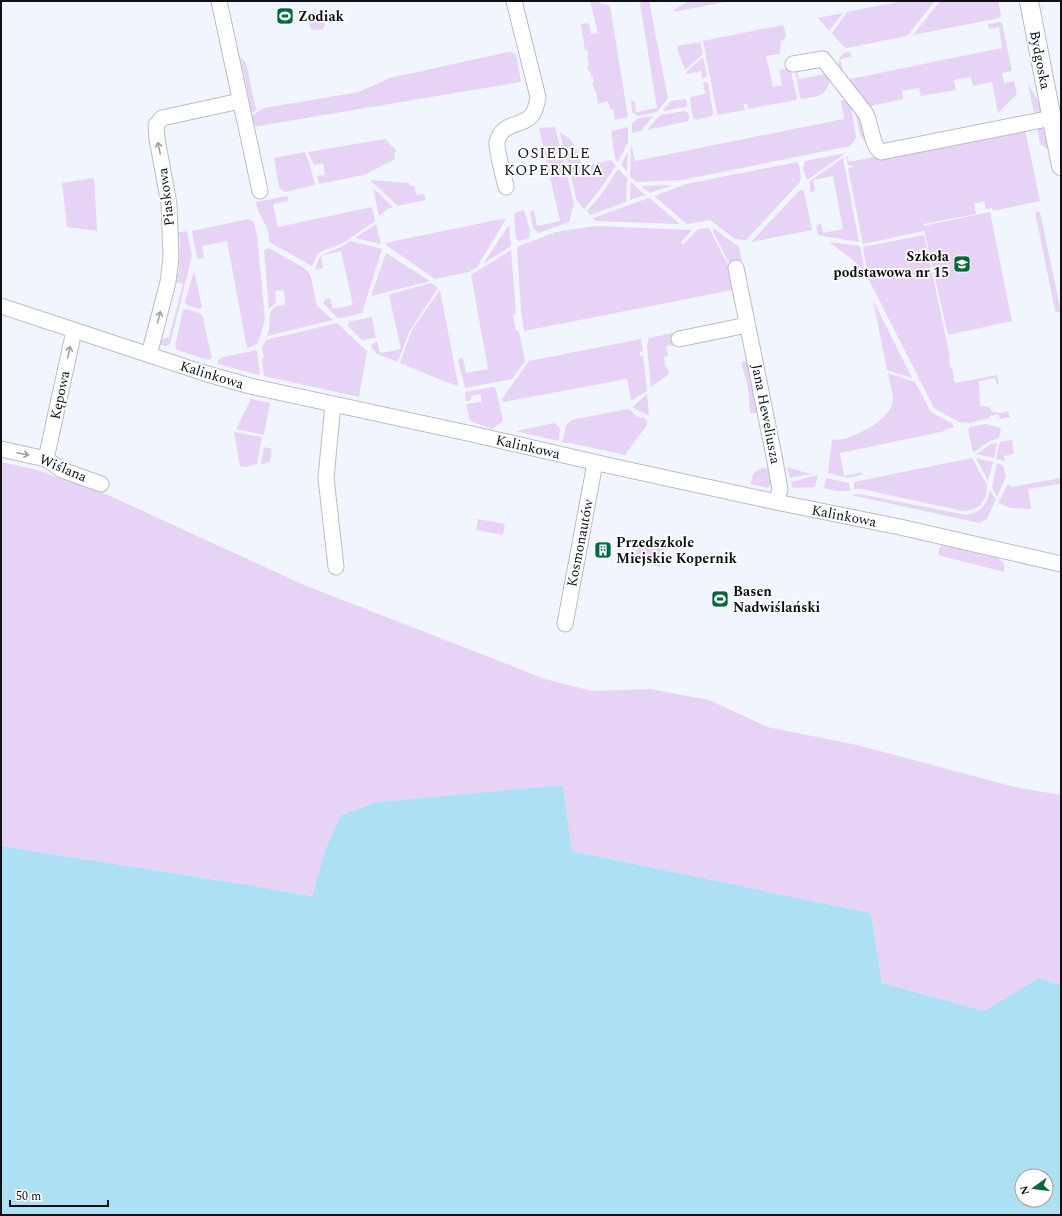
<svg xmlns="http://www.w3.org/2000/svg" width="1062" height="1216" font-family="Spectral,serif">
	<style>
		.green { fill: #e7d3f6 }
		.water { fill: #ade0f3; fill-rule: evenodd }
		.lines { fill: none; stroke-linecap: round; stroke-linejoin: round }
		.minor-casing { stroke: #b7bdca; stroke-width: 17 }
		.tertiary-casing { stroke: #b7bdca; stroke-width: 20 }
		.minor { stroke: #fff; stroke-width: 15 }
		.tertiary { stroke: #fff; stroke-width: 18 }
		.oneway { stroke: #9f9fa1 }
		.labels { text-anchor: middle; dominant-baseline: central; stroke-width: 3.5; stroke-linejoin: round; paint-order: stroke }
		.poi-label { font-size: 14px; font-weight: bold; fill: #0e1015; stroke: #fff; text-anchor: start }
		.street-label { font-size: 14px; fill: #0e1015; stroke: #fff }
		.neighbourhood-label { font-size: 15px; letter-spacing: 1px; fill: #0e1015; stroke: #fff }
	</style>
	<rect width="100%" height="100%" fill="#f1f5fd"/>
	<path class="green" d="M590,1c9,0 12,4 20,5l18,111 -13,3 -2,-11h-3l-2,-8 -10,3 -2,-12h-1l-3,-10h2l-2,-6h-1l-1,-5 -1,1 -2,-6 2,-1 -2,-8 1,-1 -1,-6h-2l-4,-26 8,-1 2,11 7,-1z
		M649,1l19,97 -11,14 -19,4 -6,-4 -1,-11h4l1,11 21,-4 -17,-105z
		M688,1h42l-57,11 2,-3z
		M902,1h33l-28,35 -60,12 -3,-1 -12,-14 15,-21z
		M940,1h58l3,14 -2,3 -86,17z
		M319,12l3,2 3,11 -2,4 -10,1 -3,-2 -2,-10 2,-4z
		M843,13l-14,18 -11,-13z
		M1000,22l2,1 10,48 -10,2 2,10 10,-2 3,13 -19,19 -6,-31 -19,4 -2,-9 -17,3 2,10 -35,6 -2,-8 -17,3 1,8 -28,6 -5,2c-11,-3 -26,-28 -33,-38l3,-12 4,-4 6,-1 2,5 -12,2 5,21 157,-32 -3,-21 -10,2 -1,-5z
		M783,25l3,9 -2,6 -3,1 -1,13 -14,2 7,31 9,-2 -3,-15 11,-2 7,30 -1,2 -48,9 -1,-5 -4,-1 2,7 -27,5 -1,-2 -14,-72z
		M700,42l3,12 -18,16 -8,-22 1,-2z
		M508,52h3l5,2 5,28 -268,45 -2,-11 13,-8 95,-16 31,-14z
		M240,56l6,7 10,47 -4,3z
		M703,57l4,19 -5,3 -1,-8 -14,3 -1,-2z
		M795,70h2l2,9 32,-6 1,2c-8,23 -7,19 -30,24l-2,-2z
		M703,82h3l2,1 5,30 -1,3 -16,4 -3,-2 -3,-19 1,-2 14,-3z
		M1028,84l15,25 -3,5 -5,4z
		M686,99l1,6 -2,2 -22,4 8,-10z
		M847,99l3,2 6,35 -1,4 -5,6 -168,34 -46,2 -6,-6 1,-33 4,18 209,-42 -3,-18z
		M854,104l16,38 -4,1 -6,-8z
		M685,111c4,2 5,6 3,10l-41,9 13,-15z
		M653,116l-12,15 -9,2v-10l7,-5z
		M1037,126l9,1 1,22 -7,-5z
		M555,127l19,77 -5,18 -30,11 -6,-5 -3,-16 4,-2 3,16 23,-5 -21,-93z
		M628,127v15l-10,20 -3,-3 -4,-28z
		M1025,129l15,72 -47,10 -1,-3 -6,1 -2,-8 -10,3 2,10 -53,10 1,7 -61,13 -15,-76 5,-1v-1l-5,-1 -2,-8 1,-1 2,6 29,-6z
		M560,133c18,7 20,27 25,43l7,-1 -2,-10 21,-5 5,6 -18,26 -14,17 -7,-8z
		M385,139l12,12 -3,2 1,6 -31,16 -45,9 -2,-8 8,-1 -2,-12 -9,2 -6,-13z
		M628,151l-1,21 -6,-7z
		M305,152l5,13 5,20 -30,7 -6,-4 -5,-30z
		M846,153l-39,27 -4,-12 2,-7z
		M843,158l16,84 -41,-7 -2,-9 5,-3 2,10 20,-4 -10,-53 -20,4 2,11 -5,1v-11z
		M797,162c4,7 4,12 3,20l-54,58 -11,-1 -25,-19 -23,4 -33,-28 32,-12z
		M618,169l9,9 -1,24 -36,13 -3,-4 14,-16z
		M94,178l3,53 -30,-4 -5,-44z
		M370,180l39,3 1,3h4l2,9 8,-1 2,6 -28,6z
		M631,182l14,13 -15,5z
		M673,185l-23,8 -9,-7z
		M373,188l20,19 -4,1 -10,8z
		M800,190l4,1 8,39 -61,12z
		M287,196l2,5 -16,3 5,23 94,-20 3,14 -32,22 -25,10 -6,13 -43,-24c2,-15 -11,-25 -13,-40z
		M649,198l31,26 -84,-3 -3,-3z
		M524,210l6,20 -1,8 -10,3 -3,-2 -2,-26z
		M990,212l22,109 -64,14 -25,-109z
		M1035,212h5l21,100h-5l-1,-2z
		M506,218l-3,6 -26,43 -8,5 -34,7 -49,-34 -1,-2z
		M248,219l6,3 3,13 8,85 -7,23 -5,3 -6,2 -20,-107 -25,5 2,12 -5,1 -2,-1 -5,-27z
		M376,224l5,20 -26,-6z
		M509,225l2,21 -28,18z
		M596,226l96,4 -11,12 2,3 15,-16 11,-1 19,37 4,25 -208,41 -3,-21 -4,-62 2,-2 37,-14z
		M713,228l26,19 3,15 -12,3 -17,-34z
		M187,231l5,25 -22,88 -4,2 -8,-2v-4l11,-3 14,-53 -10,-3 1,-4 5,-4 1,-37 -5,-3z
		M924,235l26,122 -1,2 1,8 2,1 3,15 42,-8 2,8 -2,1 -2,-6 -16,3 1,25 9,1 4,5 9,1 6,-2 2,6 -10,2 -2,-5 -8,2v2l-20,5 -11,-1 -25,-14 -65,-128 -6,-33z
		M350,241l32,8 -20,64 -20,5h-4l-15,-15 3,-4 4,-1 3,11 20,-4 -12,-54 -20,5 2,12 -8,2 5,-14 23,-10z
		M829,242l31,4 5,27 -12,-13z
		M269,248l35,20 5,5 2,4 6,29 16,14 -66,16 2,-6 1,-18 6,-6 9,-1 -1,-15 -9,1 1,12 -7,6 -5,-59z
		M511,250l5,64 -3,1 3,16h3l6,30 -13,18 -47,9c-2,-10 -5,-18 -7,-28l2,-2h3l3,15 22,-4 -17,-94z
		M386,253l44,28 -59,15z
		M194,271l8,36 -2,2 -13,-4 -2,-3z
		M431,283l7,5 -29,44 -11,30 -21,-8 -6,-7v-2l6,-4 3,12 21,-4 -12,-54 -20,5z
		M440,290l18,94 -2,2 -56,-23 12,-33z
		M873,300l39,78 -25,-8z
		M186,309l16,5 10,44 -4,2 -31,-10 -2,-4 8,-36z
		M372,317l4,21 -14,2 -14,-14 1,-4z
		M337,323l30,28 -8,46 -95,-21 -2,-17 2,-1 -2,-10 4,-8z
		M672,333l2,12 -8,1 2,10 -4,1 1,10 2,-1 2,8 -18,13 -4,-42 2,-7z
		M641,339l2,12 -3,1v4h3l4,35 -15,9h-1l-4,-21 -124,23 -1,-3 27,-38z
		M257,350l3,25 -42,-11v-4l5,-3z
		M749,360l10,51 -2,2h-7l-2,-25 -7,-26z
		M888,373l27,9 16,30 22,12 1,3 -10,3 1,1 -105,22 4,23 17,-4 1,3 -14,3 -20,-5 4,-33c4,-1 10,0 15,-2 16,-6 47,-20 46,-41 -1,-8 -4,-16 -5,-24z
		M494,387l2,2 7,32 -9,6 -1,2 -23,-8 -4,-17 15,-2v-8l-10,2v4l-5,1 -1,-9z
		M647,394l2,22 -17,-9z
		M251,399l19,4 -6,32 -28,-6z
		M628,409l5,3v2l7,4 3,-1 4,3v5l-22,30 -55,-12h-8l4,-17 5,-6z
		M555,423l5,6 -1,12 -44,-10z
		M985,424l16,4 -2,10 -9,3 -16,11 -2,-3 -4,-20 2,-2z
		M234,432l28,5 -5,27 -11,3 -6,-1z
		M1012,440l2,14 -10,2 1,5 -9,-2 4,-17z
		M997,443l-3,15 -18,-4 15,-10z
		M264,447l8,2 -2,13 -9,2z
		M972,458l15,27 -1,11 -6,9 -5,4 -12,2 -102,-22h-7v-7z
		M976,458l17,4 -5,19z
		M1,462l36,8 71,25 196,90 241,94 47,12 58,-2 59,11 58,27 90,18 158,42 46,8v190l-22,-7 -55,33 -102,-28 -11,-70 -299,-62 -9,-66 -186,17 -36,13 -16,35 -13,46 -76,-13 -235,-37z
		M997,463l6,3 3,10 -9,21 -5,-10z
		M787,467l13,4 12,3 -22,4z
		M767,468l2,1 2,15 -3,4 -17,-4c1,-11 4,-15 16,-16z
		M818,475l-3,12 -22,1 -2,-6z
		M826,478l23,5 1,8h-13l-13,-3z
		M1060,478l1,6 -33,5 3,20 -20,-1 -13,-5 10,-19 4,3z
		M990,490l6,9 -9,20 -8,4 -128,-28 9,-1 106,21c16,-2 21,-11 24,-25z
		M478,519l27,5 -2,11 -27,-5z
		M638,542l26,4 -3,21 -26,-5z
		M942,545l55,13c6,3 9,7 7,14l-66,-17 1,-6z"/>
	<path class="water" d="M563,785l9,66 299,62 11,70 102,28 55,-33 22,7v230h-1060v-369l235,37 76,13 13,-46 16,-35 36,-13zM1022,1176h24v24h-24z"/>
	<g class="lines">
		<g class="minor-casing">
			<path id="minor" d="M219,1l41,190
				M793,64l30,-5 43,55c5,10 6,33 15,38l171,-34
				M506,187c-2,-10 -10,-37 -9,-45 5,-21 26,-15 35,-27 4,-5 5,-12 6,-18l-24,-96
				M736,268l39,193 5,29 -4,12
				M1,306l203,67 46,13 222,48 139,32 165,36 124,25 161,37
				M679,339l68,-14
				M149,355l19,-73 3,-24 -2,-54 -12,-65 -1,-14 6,-7 78,-17
				M333,404l-7,74 10,89
				M1,449l45,10 16,11 39,14
				M46,459l28,-128
				M565,624l30,-161"/>
		</g>
		<g class="tertiary-casing">
			<path id="tertiary" d="M1029,1l32,165"/>
		</g>
		<use href="#minor" class="minor"/>
		<use href="#tertiary" class="tertiary"/>
	</g>
	<defs><path id="oneway-shaft" d="M-6 0H5M1.5-3L5.5 0L1.5 3" fill="none" stroke-width="1.6" stroke-linecap="round" stroke-linejoin="round"/></defs>
	<g class="oneway">
		<use href="#oneway-shaft" transform="translate(159 148) rotate(-102)"/>
		<use href="#oneway-shaft" transform="translate(159 317) rotate(-76)"/>
		<use href="#oneway-shaft" transform="translate(69 352) rotate(-78)"/>
		<use href="#oneway-shaft" transform="translate(23 454) rotate(12)"/>
	</g>
	<defs>
		<g id="stadium-square" transform="scale(0.9)"><rect x="-9" y="-9" width="18" height="18" rx="4" fill="#03683d" stroke="#fff"/><path d="M0-5a6.5 5 0 1 0 0 10a6.5 5 0 1 0 0-10ZM-3.5-1.8h7v3.6h-7Z" fill="#fff"/></g>
		<g id="school-square" transform="scale(0.9)"><rect x="-9" y="-9" width="18" height="18" rx="4" fill="#03683d" stroke="#fff"/><path d="M0-5L7-2L0 1L-7-2ZM-4 1L0 2.5L4 1V4Q0 6-4 4Z" fill="#fff"/></g>
		<g id="building-square" transform="scale(0.9)"><rect x="-9" y="-9" width="18" height="18" rx="4" fill="#03683d" stroke="#fff"/><path d="M-4-6H4V6H1V3H-1V6H-4ZM-2.5-4.3h1.7v1.8h-1.7ZM.8-4.3h1.7v1.8H.8ZM-2.5-1h1.7V.8h-1.7ZM.8-1h1.7V.8H.8Z" fill="#fff"/></g>
	</defs>
	<g fill-rule="evenodd">
		<use href="#stadium-square" x="285" y="16"/>
		<use href="#school-square" x="962" y="264"/>
		<use href="#building-square" x="603" y="550"/>
		<use href="#stadium-square" x="720" y="599"/>
	</g>
	<g class="labels">
		<g class="poi-label">
			<text x="298" y="16">Zodiak</text>
			<text x="949" y="256" text-anchor="end">Szkoła<tspan x="949" dy="16">podstawowa nr 15</tspan></text>
			<text x="616" y="542">Przedszkole<tspan x="616" dy="16">Miejskie Kopernik</tspan></text>
			<text x="733" y="591">Basen<tspan x="733" dy="16">Nadwiślański</tspan></text>
		</g>
		<g class="street-label">
			<text transform="translate(1040 60) rotate(79)">Bydgoska</text>
			<text transform="translate(166 197) rotate(-97)">Piaskowa</text>
			<text transform="translate(212 375) rotate(17)">Kalinkowa</text>
			<text transform="translate(60 395) rotate(-78)">Kępowa</text>
			<text transform="translate(766 414) rotate(79)">Jana Heweliusza</text>
			<text transform="translate(528 447) rotate(13)">Kalinkowa</text>
			<text transform="translate(63 468) rotate(23)">Wiślana</text>
			<text transform="translate(844 516) rotate(11)">Kalinkowa</text>
			<text transform="translate(580 543) rotate(-79)">Kosmonautów</text>
		</g>
		<g class="neighbourhood-label">
			<text x="554" y="153">OSIEDLE<tspan x="554" dy="17">KOPERNIKA</tspan></text>
		</g>
	</g>
	<rect width="1062" height="1216" fill="none" stroke="#0e1015" stroke-width="4"/>
	<g transform="translate(1034 1188) rotate(256)"><circle r="19" fill="#ffffff" stroke="#9f9fa1"/>
	<path d="M0-3L7 15L0 10L-7 15Z" fill="#03683d"/>
	<text y="-6" font-size="11" font-weight="bold" text-anchor="middle" fill="#0e1015">N</text>
	</g>
	<path d="M10 1200v6h98v-6" fill="none" stroke="#0e1015" stroke-width="2"/>
	<text x="16" y="1200" font-size="12" fill="#0e1015" stroke="#ffffff" stroke-width="3" paint-order="stroke">50 m</text>
</svg>
